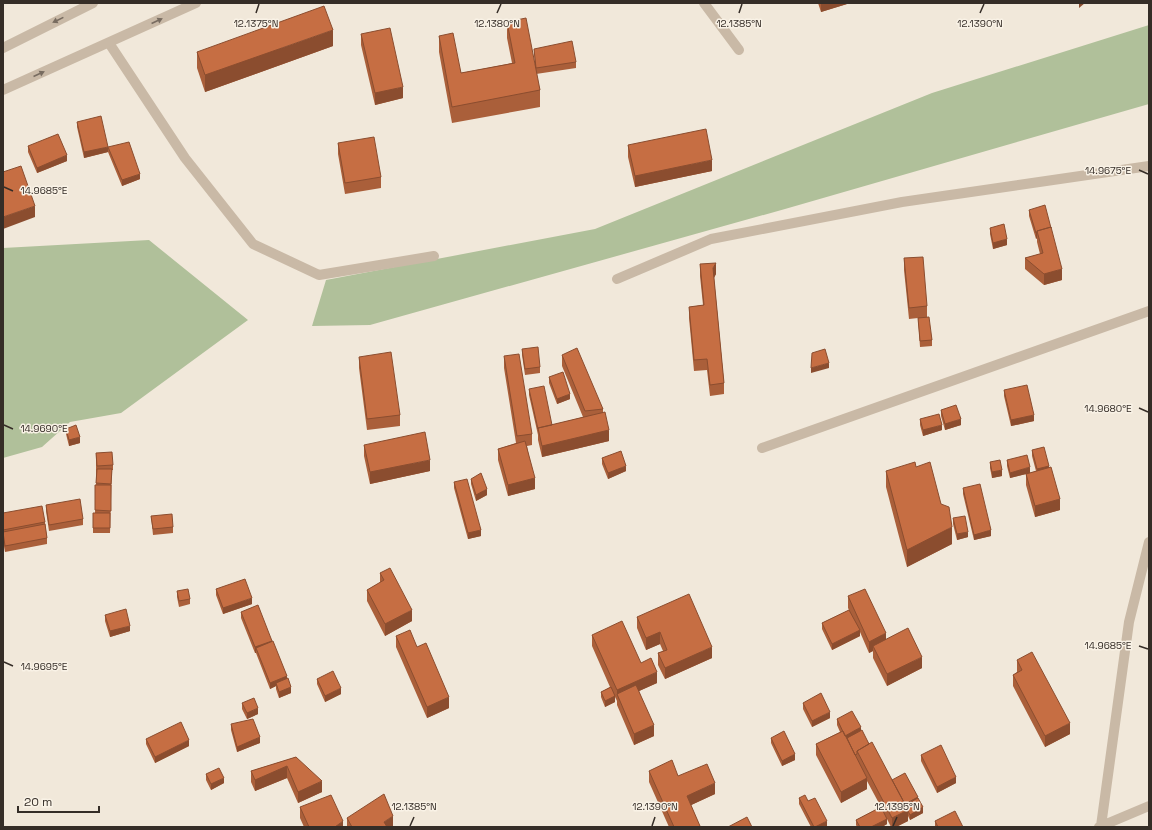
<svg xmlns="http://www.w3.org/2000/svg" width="1152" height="830" font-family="'Space Grotesk',sans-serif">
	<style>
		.green { fill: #b0c09a }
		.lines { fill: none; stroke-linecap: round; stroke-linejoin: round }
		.service { stroke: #c9b9a6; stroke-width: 10 }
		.minor { stroke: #c9b9a6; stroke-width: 10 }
		.tertiary { stroke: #c9b9a6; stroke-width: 10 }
		.wall { fill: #aa5f3a }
		.shaded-wall { fill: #8b4d2f }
		.building { fill: #c66e43; stroke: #8b4d2f }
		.oneway { fill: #786c60 }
		.ticks { fill: none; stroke: #352d27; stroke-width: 1.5 }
		.ticks-label { font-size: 10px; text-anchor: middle; fill: #352d27; stroke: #f9f2e6; stroke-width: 3; stroke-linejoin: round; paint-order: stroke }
	</style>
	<rect width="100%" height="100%" fill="#f1e8da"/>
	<path class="green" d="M1149,25v79l-364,105 -415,116 -58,1 14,-46 269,-51 337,-136z
		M149,240l99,80 -127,93 -51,9 -28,25 -39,11v-210z"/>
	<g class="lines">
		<path class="service" d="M762,448l387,-137"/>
		<path class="minor" d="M704,3l35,47
			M109,43l76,115 68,86 66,31 115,-19
			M617,279l94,-40 191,-37 247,-36
			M1101,826l28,-204 20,-80
			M1099,827l50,-21"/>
		<path class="tertiary" d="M3,48l90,-45
			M3,90l193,-87"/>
	</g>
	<path class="wall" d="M818,3h29v1l-26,8z
		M507,22l28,43 -1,-16 42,13v6l-40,6 4,16v17l-88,16 -13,-71v-16l22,37 51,-10 -5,-25z
		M361,34l42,64 -28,7 -14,-60z
		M333,46l-128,46 -8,-24v-16z
		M77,122l31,30 -24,6 -7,-31z
		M338,143l43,34v11l-36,6 -7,-40z
		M628,145l84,26 -77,16 -7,-30z
		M28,146l39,15 -30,12 -9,-21z
		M108,147l32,32 -18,7 -14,-34z
		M1029,210l33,70 -18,5 -19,-16v-11l15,-4 -3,-12v-4l-1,1 -7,-23z
		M990,228l17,17 -14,4 -3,-15z
		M904,258l23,48v11l5,23v6l-12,1 -2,-29 -9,1 -5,-49z
		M700,264l16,10 -2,4 10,105v11l-14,2 -3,-26 -13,1 -5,-53v-11l14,-2 -3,-29z
		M522,349l18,18v6l-15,2 -3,-20z
		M562,355l41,54v4l6,28 -67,16 -4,-17v-5l-9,-40v-6l23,36 31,-8 -21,-51z
		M504,356l28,78v11l-5,1 8,43 -27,7 -10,-36v-11l18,-6 -12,-75z
		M359,357l41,58v11l-33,4 -8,-62z
		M549,377l21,22 -13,5 -8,-21z
		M1004,390l30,31 -23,5 -7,-30z
		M941,410l20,15 -16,5 -4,-14z
		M920,419l22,11 -19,6 -3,-11z
		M66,429l14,14 -11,3 -3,-12z
		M364,445l66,26 -60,13 -6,-28z
		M1032,450l17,17 11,43 -25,7 -9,-32v-11l-16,4 -3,-12v-6l23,13 6,-2 -4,-15z
		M96,453l17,12v5h-1l-2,63h-17v-20h2l1,-28z
		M602,458l24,13 -18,8 -6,-15z
		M990,462l12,14 -10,2 -2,-10z
		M916,467l25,37 11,40 -45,23 -21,-80v-16z
		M471,479l16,16 -11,6 -5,-17z
		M454,482l27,54 -13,3 -14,-51z
		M963,488l28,48 -17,4 -11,-46z
		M46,505l37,14v6l-34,6 -3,-20z
		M3,513l42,9 2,16v6l-42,8 -2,-11z
		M151,516l22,11v6l-20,2z
		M953,518l15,19 -11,3 -4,-16z
		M380,573l32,48 -27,15 -18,-35v-11l13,-7z
		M216,589l36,15 -29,10 -7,-19z
		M177,591l13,8v5l-11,3 -2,-10z
		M848,596l38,44 36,28 -35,18 -14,-28v-7l-4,2 -9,-21v4l-28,14 -10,-21v-6l27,-13 -1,-2z
		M241,612l31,30 15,36 4,15 -12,5 -3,-9v-3l-6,3 -14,-36h-1l-14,-35z
		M105,615l25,16 -20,6 -5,-16z
		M637,617l75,41 -47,21 -7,-14v-12l5,-2 -3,-7 -14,6 -9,-22z
		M592,635l49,28 16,20 -18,8 15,45 -20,9 -17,-40v-4l-2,-4v5l-10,5 -4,-10v-5l9,-5 -18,-41z
		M396,636l21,11 32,61 -22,10 -31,-71z
		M1017,660l53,74 -25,13 -32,-61v-11l4,-3z
		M317,679l24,15 -16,8 -8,-18z
		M242,703l16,11 -11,5 -5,-10z
		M803,703l27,15 -18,9 -9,-18z
		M837,719l24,12 31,49 26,18 5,15 -13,7 -2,-4v5l-12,6h-5l-4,-8v5l-5,3h-25l-1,-2v-5l25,-13 -14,-26v8l-26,14 -25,-48v-11l24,-12 -3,-7z
		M231,724l29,19 -23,9 -6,-22z
		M771,738l24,22 -13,6 -11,-23z
		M146,739l43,7 -34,17 -9,-19z
		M921,755l35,28 -19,10 -16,-32z
		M296,757l26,35 -24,11 -11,-25 -32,13 -4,-9v-11z
		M649,771l29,5 37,18 -24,11 9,22h-31l-20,-45z
		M206,774l18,9 -13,7 -5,-10z
		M799,798l9,3 19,26h-16l-12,-23z
		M300,807l43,20h-39l-4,-9z
		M347,818l46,9h-46z
		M935,821l28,6h-28z"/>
	<path class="shaded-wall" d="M821,3h26v1l-26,8z
		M1079,3h6l-6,5z
		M333,30v16l-128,46v-17z
		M403,87v11l-28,7v-12z
		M108,147v5l-24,6v-6z
		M67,155v6l-30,12v-5z
		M712,160v11l-77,16v-11z
		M140,174v5l-18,7v-6z
		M35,206v11l-32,12v-12z
		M1036,233h1v5l-1,1z
		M1007,239v6l-14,4v-6z
		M716,263v11l-3,5v-11z
		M1062,269v11l-18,5v-11z
		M829,363v5l-18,5v-5z
		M570,394v5l-13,5v-5z
		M1034,415v6l-23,5v-6z
		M961,419v6l-16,5v-6z
		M942,425v5l-19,6v-6z
		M609,430v11l-67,16v-11z
		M80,437v6l-11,3v-6z
		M430,460v11l-60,13v-12z
		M626,466v5l-18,8v-6z
		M1049,466v6l-12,3v-6z
		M1030,467v6l-20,5v-5z
		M1002,470v6l-10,2v-6z
		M535,478v11l-27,7v-11z
		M487,489v6l-11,6v-6z
		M1060,499v11l-25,7v-11z
		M952,527v17l-45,23v-17z
		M481,530v6l-13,3v-6z
		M991,530v6l-17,4v-5z
		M968,532v5l-11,3v-6z
		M252,598v6l-29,10v-6z
		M412,610v11l-27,15v-12z
		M130,626v5l-20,6v-6z
		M860,630v6l-28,14v-6z
		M660,632v12l-14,6v-12z
		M886,633v12l-13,1v5l-4,2v-11z
		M272,641v5l-16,2v5h-1v-6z
		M712,647v11l-47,21v-11z
		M922,657v11l-35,18v-12z
		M657,672v11l-38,17 -2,-6v-4z
		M287,676v6l-11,1v3l-6,3v-6z
		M291,687v6l-12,5v-6z
		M341,688v6l-16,8v-6z
		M615,696v6l-10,5v-6z
		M449,697v11l-22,10v-11z
		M258,708v6l-11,5v-6z
		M830,712v6l-18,9v-6z
		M1070,723v11l-25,13v-11z
		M654,725v11l-20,9v-11z
		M861,727v6l-13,7 -3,-4z
		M260,737v6l-23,9v-5z
		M189,740v6l-34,17v-6z
		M795,754v6l-13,6v-5z
		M287,766v12l-32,13v-11z
		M956,777v6l-19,10v-6z
		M224,778v5l-13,7v-6z
		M867,778v11l-26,14v-11z
		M322,781v11l-24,11v-11z
		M715,783v11l-28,13v-11z
		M918,797v6l-11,5 -3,-4z
		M923,807v6l-13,7v-5z
		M908,810v11l-12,6h-4v-9z
		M393,816v11h-9v-5z
		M887,819v5l-5,3h-11z
		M343,821v6h-8z
		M827,821v6h-12z"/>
	<path class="building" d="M324,6l9,24 -128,45 -8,-23z
		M526,18l14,72 -88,17 -13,-71 14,-3 8,40 54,-10 -8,-41z
		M390,28l13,59 -28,6 -14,-59z
		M572,41l4,21 -40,6 -2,-19z
		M101,116l7,31 -24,5 -7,-30z
		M706,129l6,31 -77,16 -7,-31z
		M58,134l9,21 -30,13 -9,-22z
		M374,137l7,40 -36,6 -7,-40z
		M129,142l11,32 -18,6 -14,-33z
		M21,166l14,40 -32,11v-45z
		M1045,205l6,23v-1l-14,4v1l-1,1 -7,-23z
		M1004,224l3,15 -14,4 -3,-15z
		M1051,227l11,42 -18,5 -19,-16 18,-5 -6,-22z
		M923,257l4,49 -18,2 -5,-50z
		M716,263l-3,5 11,115 -14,2 -3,-26 -13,1 -5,-53 15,-2 -4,-41z
		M929,317l3,23 -12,1 -2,-23z
		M538,347l2,20 -15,2 -3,-20z
		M577,348l26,61 -18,2 -23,-56z
		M825,349l4,14 -18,5 1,-15z
		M391,352l9,63 -33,4 -8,-62z
		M519,354l13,80 -15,2 -13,-80z
		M563,372l7,22 -13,5 -8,-22z
		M1027,385l7,30 -23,5 -7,-30z
		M544,386l8,39 -14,3v1l-9,-40z
		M956,405l5,14 -16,5 -4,-14z
		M605,412l4,18 -67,16 -4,-18z
		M939,414l3,11 -19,5 -3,-11z
		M76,425l4,12 -11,3 -3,-11z
		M425,432l5,28 -60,12 -6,-27z
		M525,441l10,37 -27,7 -10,-36z
		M1044,447l5,19 -12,3 -5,-19z
		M621,451l5,15 -18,7 -6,-15z
		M112,452l1,13 -16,1 -1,-13z
		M1027,455l3,12 -20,6 -3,-13z
		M1000,460l2,10 -10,2 -2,-10z
		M915,462l1,5 14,-5 11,42 8,3 3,20 -45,23 -21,-79z
		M1051,467l9,32 -25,7 -9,-32z
		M97,469h15l-1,15 -15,-1z
		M481,473l6,16 -11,6 -5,-16z
		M467,479l14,51 -13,3 -14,-51z
		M980,484l11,46 -17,5 -11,-47z
		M95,485h16v26l-16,-1z
		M80,499l3,20 -34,6 -3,-20z
		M42,506l3,16 -42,8v-17z
		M93,513h17v15h-17z
		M172,514l1,13 -20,2 -2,-13z
		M965,516l3,16 -11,2 -4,-16z
		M45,524l2,14 -42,8 -2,-14z
		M390,568l22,42 -27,14 -18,-34 17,-10 -4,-7z
		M245,579l7,19 -29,10 -7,-19z
		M188,589l2,10 -11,2 -2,-10z
		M865,589l21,44 -17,9 -21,-46z
		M689,594l23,53 -47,21 -7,-15 9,-3 -7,-18 -14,6 -9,-21z
		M258,605l14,36 -17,6 -14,-35z
		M126,609l4,17 -20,5 -5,-16z
		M849,610l11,20 -28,14 -10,-21z
		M622,621l19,42 10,-5 6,14 -40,18 -25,-55z
		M908,628l14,29 -35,17 -14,-28z
		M410,630l7,17 9,-4 23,54 -22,10 -31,-71z
		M273,641l14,35 -17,7 -14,-35z
		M1032,652l38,71 -25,13 -32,-61 9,-5 -5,-10z
		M333,671l8,17 -16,8 -8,-17z
		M288,678l3,9 -12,5 -3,-9z
		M636,685l18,40 -20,9 -17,-40z
		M611,687l4,9 -10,5 -4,-9z
		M821,693l9,19 -18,9 -9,-18z
		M254,698l4,10 -11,5 -5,-10z
		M852,711l9,16 -16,9 -8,-17z
		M253,719l7,18 -23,10 -6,-23z
		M181,722l8,18 -34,17 -9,-18z
		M862,730l7,14 -12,7v3l-2,1 -8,-17z
		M784,731l11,23 -13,7 -11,-23z
		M843,731l24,47 -26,14 -25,-48z
		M872,742l36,68 -16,8 -35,-67z
		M941,745l15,32 -19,10 -16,-32z
		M296,757l26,24 -24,11 -11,-26 -32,14 -4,-9z
		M672,760l6,16 29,-12 8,19 -28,13 13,30 -2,1h-24l-25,-56z
		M219,768l5,10 -13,6 -5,-10z
		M905,773l13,24 -13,7 -13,-24z
		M384,794l9,22 -9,6 3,5h-35l-5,-9z
		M331,795l12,26 -8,6h-26l-9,-20z
		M805,795l3,6 7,-3 12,23 -12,6h-1l-15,-29z
		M918,798l5,9 -13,8 -5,-10z
		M881,807l6,12 -16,8h-11l-4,-7z
		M955,811l8,16h-25l-3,-6z
		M747,817l5,10h-24z"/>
	<defs><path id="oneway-solid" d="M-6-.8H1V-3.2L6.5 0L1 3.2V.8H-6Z"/></defs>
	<g class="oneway">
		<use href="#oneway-solid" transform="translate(58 20) rotate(154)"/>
		<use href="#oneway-solid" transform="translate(157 21) rotate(-25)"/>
		<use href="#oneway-solid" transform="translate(39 74) rotate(-24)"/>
	</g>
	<path class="ticks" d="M256,13l3,-9M497,13l4,-9M739,13l3,-9M980,13l4,-9M1139,170l9,4M4,187l9,4M1139,408l9,4M4,425l9,4M1139,646l9,3M4,662l9,4M410,826l4,-9M652,826l3,-9M893,826l4,-9"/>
	<g class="ticks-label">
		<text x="256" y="27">12.1375°N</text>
		<text x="497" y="27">12.1380°N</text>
		<text x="739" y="27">12.1385°N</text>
		<text x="980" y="27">12.1390°N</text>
		<text x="1108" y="174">14.9675°E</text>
		<text x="44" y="194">14.9685°E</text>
		<text x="1108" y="412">14.9680°E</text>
		<text x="44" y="432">14.9690°E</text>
		<text x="1108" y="649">14.9685°E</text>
		<text x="44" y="670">14.9695°E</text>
		<text x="414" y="810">12.1385°N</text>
		<text x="655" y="810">12.1390°N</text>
		<text x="897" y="810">12.1395°N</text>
	</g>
	<rect width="1152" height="830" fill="none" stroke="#352d27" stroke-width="8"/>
	<path d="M18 806v6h81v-6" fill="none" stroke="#352d27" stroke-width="2"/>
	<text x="24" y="806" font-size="12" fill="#352d27" stroke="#f9f2e6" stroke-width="3" paint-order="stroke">20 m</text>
</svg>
